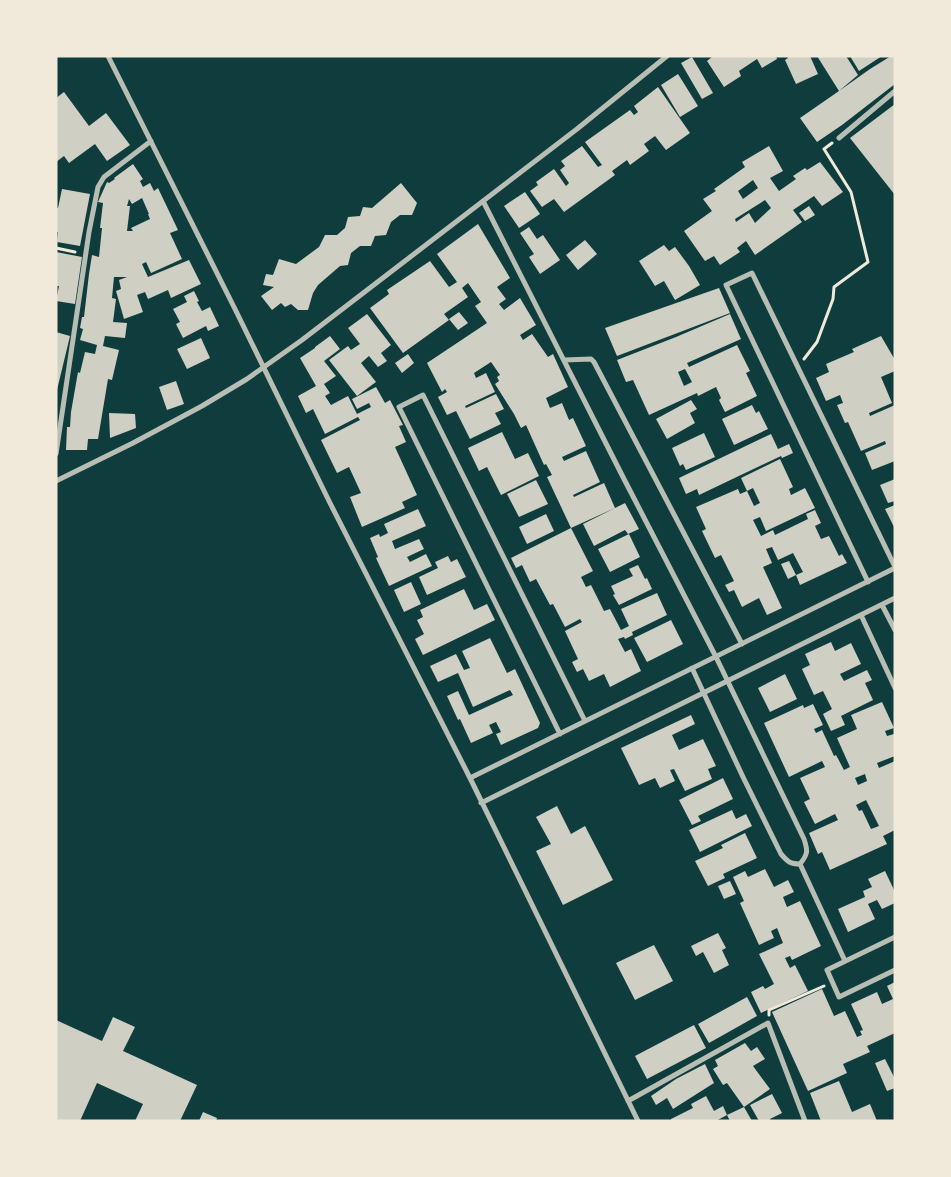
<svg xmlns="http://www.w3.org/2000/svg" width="951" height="1177" font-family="Manrope,sans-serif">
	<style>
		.building { fill: #cfcfc3; fill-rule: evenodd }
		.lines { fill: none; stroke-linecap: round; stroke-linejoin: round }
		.path { stroke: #f1e9da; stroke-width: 3 }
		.minor { stroke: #b8beb3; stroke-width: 5 }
	</style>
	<rect width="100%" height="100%" fill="#0f3d3e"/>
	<path class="building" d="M713,56h63l1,3 -15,9 -5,-9 -18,12 2,5 -17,11 -17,-26z
		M787,56h23l8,18 -22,10 -11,-24 3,-2z
		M817,56h29l12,19 -19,16 31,-22 21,-13h4v28l-53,41 -25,17 -17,-24 39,-27z
		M850,56h32l-23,15z
		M692,57l21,36 -11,6 -21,-36z
		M678,74l20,32 -18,11 -19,-32z
		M658,87l32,46 -24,17 -11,-14 -11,8 5,7 -19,14 -3,-5 -15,11 3,4 -51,37 -10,-13 -12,8 -12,-16 8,-6 -2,-3 18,-13 12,17 3,-3 -9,-13 5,-4 -4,-5 21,-15 16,21 4,-2 -17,-23 45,-32 4,5 4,-3 -4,-6z
		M64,92l25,34 17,-13 24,32 -23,16 -12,-17 -26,19 -5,-7 -8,6v-64z
		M895,104v91l-45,-57z
		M769,146l14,25 -13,7 9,13 17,-12 -3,-3 12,-8 2,2 13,-8 23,30 -21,14 -8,-10 -21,14 9,12 -47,33 -9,-14 -9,7 3,4 -20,13 -6,-9 -9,5 -21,-30 28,-20 -9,-12 13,-8 -2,-2 31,-22 -3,-5zM753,180l5,8 -15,11 -5,-8zM765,200l6,8 -16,15 -6,-10 -13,9 -1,-3z
		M133,164l10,15 -3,2 3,6 7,-4 4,8 4,-3 20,42 -8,3 12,26 -31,14 -5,-11 -4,2 6,13 41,-17 12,24 -30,14 -3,-8 -20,9 -3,-7 -8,3 6,17 -19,7 -8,-28 5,-2 -2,-9 8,-3h-13l-2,21 4,1 -3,23 14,1 -2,15 -20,-2 -2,10 16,4 -7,30 -4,-1 -10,60h-10l-1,11h-21l1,-23h3l1,-15 7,-40 2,1 5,-21 10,2 2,-9 -17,-5 3,-11 -3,-1 2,-11h2l5,-43 3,-19 7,2 3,-29h-2l3,-25 -5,-1 9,-20 2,1 6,-4 -1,-1zM142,198l7,16h-1l2,5 -19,9 2,3h-6l3,-25h-3l2,-7 3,5z
		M401,183l16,20 -5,12h-12l-9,7 -5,13 -11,1 -4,10h-11l-9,7 -3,12 -8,1 -22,19 -5,8 -5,17h-10l-7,-6 -6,3 -4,-4 -9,7 -11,-14 13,-9 -11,-2 3,-11 7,1 6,-16 17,5 23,-17 6,-12h12l8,-7 3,-11 12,-1 3,-9 9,1z
		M62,189l28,5 -10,52 -23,-4 1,-10h-2v-25l2,1z
		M525,192l15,22 -21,14 -15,-22z
		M809,206l6,9 -10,6 -6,-8z
		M478,224l32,54 -13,9 9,12 -7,5 5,6 16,-12 16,27 -16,10 3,5 9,-6 16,23 5,-3 15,33 -22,11 4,10 12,-5 7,17 4,-2 13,28 -24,11 2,4 22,-10 14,31 -27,13 1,2 30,-14 11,25 -44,20 -24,-51 5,-2 -6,-11 -2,1 -18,-40 -5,3 -7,-14 -19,-30 4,-3 -2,-4 3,-2 -9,-13 -17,11 2,5 10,-5 9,19 -30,14 1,2 30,-14 8,15 -9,4 6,11 -31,15 -14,-28 -9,4 -9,-18 9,-5 -2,-3 -3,3 -15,-29 60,-40 -12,-17 6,-4 -13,-19 -6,5 6,9 -24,17 5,6 -46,33 -33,-45 19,-14 -2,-4 43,-29 19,26 8,-5 -20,-28z
		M529,227l8,12 6,-4 17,25 -20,14 -11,-17 5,-3 -14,-21z
		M585,240l12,14 -19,16 -12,-15z
		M664,245l5,6 6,-4 14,19 11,19 -25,15 -11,-19 -9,5 -16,-25z
		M56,252l26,5 -7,47 -19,-3 3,-15h-3z
		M719,288l11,25 -113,43 -12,-28z
		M194,291l5,10 -2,1 5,9 8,-4 9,19 -11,5 -2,-5 -23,12 -7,-14 4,-2 -7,-13 14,-7 -3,-6z
		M459,312l9,11 -10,7 -9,-11z
		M367,314l24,31 -10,8 6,8 -9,6 -9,-11 -8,7 15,19 -19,14 -28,-36 19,-14 3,4 9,-6 -12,-16z
		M730,314l11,25 -54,24 2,4 48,-22 13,26 -4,2 11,23 -32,16 -6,-12 2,-2 -5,-11 -18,9 -1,-3 -48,22 -16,-35 -7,2 -9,-22 59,-23zM685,369l7,13 -8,4 -6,-14z
		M56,332l14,4 -13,54h-1z
		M330,336l10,13 -16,12 12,15 -12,8 6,9 -5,3 6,9 17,-9 9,18 14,-7 -2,-4 -12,6 -5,-10 24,-12 9,16 5,-3 13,25 -4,1 7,16 -11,5 22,48 -15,7 3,6 -43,19 -12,-30 11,-4 -12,-26 -12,6 -16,-33 39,-20 -2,-3 -33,17 -12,-25 -7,4 -8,-17 18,-10 -16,-28 15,-10v-1z
		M881,336l14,24v11l-14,6 11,26 -23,10 1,3 25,-11v56l-23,9 -7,-17 21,-9 -1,-3 -24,10 -13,-29 -3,1 -8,-18 6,-2 -3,-8 -14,6 -10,-23 13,-6 -3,-8 28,-12 -2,-3z
		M201,338l9,20 -23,11 -10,-20z
		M408,354l6,9 -12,10 -7,-10z
		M176,381l8,23 -17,6 -8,-23z
		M691,400l6,9 -7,4 5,10 -28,16 -11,-20z
		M752,405l4,8 3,-2 9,18 -34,16 -12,-26z
		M109,413l26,1 1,14 -26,10z
		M502,432l13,27 13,-6 11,23 -38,19 -14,-28 -8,4 -11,-23z
		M704,433l11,24 -29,13 -3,-6 -3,2 -8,-18z
		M771,434l7,15 11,-5 4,9 -11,5 -1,-2 -82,39 -2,-6 -11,5 -7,-16z
		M780,459l13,28 -4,2 2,6 14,-7 10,20 -49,23 -6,-14 -7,3 8,16 12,-6 2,5 33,-16 -2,-5 9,-4 6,13 -6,3 6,13 8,-3 10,20 3,-2 5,9 -47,22 -4,-10 7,-3 -10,-19 -15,7 -6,-13 -6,2 6,14 -9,4 19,41 -15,7 -8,-17 -17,9 -8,-17 -5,2 -4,-7 9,-4 -13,-26 -6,3 -13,-27 4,-2 -10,-22 42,-18 2,5 7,-3 7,15 6,-3 -7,-15 -6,3 -6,-13z
		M895,479v22l-7,2 -8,-18z
		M536,480l12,24 -29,13 -12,-23z
		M625,503l14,26 -11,5 -3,-4 -31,16 -11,-22z
		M895,505v24l-10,-20z
		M418,509l8,17 -34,15 3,8 24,-10 5,10 -17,8 3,5 16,-8 6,12 -43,20 -13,-28 2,-1 -8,-19 9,-4 1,3 8,-4 -4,-9z
		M546,514l8,17 -27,13 -8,-17z
		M571,528l22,43 -12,6 5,10 5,-2 13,26 6,-2 11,21 8,-4 -8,-17 36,-16 10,22 -35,17 1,3 -8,4 -1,-2 -6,2 7,13 6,-3 10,22 -31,16 -6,-13 -15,7 -6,-12 -6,3 -5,-10 6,-3 -13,-28 17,-9 -2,-3 -15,8 -12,-23 -3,1 -14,-26 -6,3 -8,-17 -6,3 -5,-10z
		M629,534l11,23 -30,15 -12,-23z
		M448,556l3,6 6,-3 9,18 -39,18 -8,-18 19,-9 -3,-6z
		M789,561l7,14 -8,4 -7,-15z
		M638,565l7,14 2,-1 5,11 -33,16 -6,-10 2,-1 -4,-8 22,-10 -4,-7z
		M411,582l10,22 -17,8 -10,-22z
		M464,589l10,21 13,-6 8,16 -72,35 -8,-16 9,-5 -7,-14 6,-3 -3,-7z
		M671,620l12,24 -36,18 -13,-24z
		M490,638l17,35 8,-4 25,54 -2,5 -37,17 -5,-11 5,-2 -5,-10 -7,3 4,8 -22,10 -11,-24 -2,1 -11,-24 11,-5 11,24 44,-20 -3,-5 -37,17 -15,-34 -20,9 -8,-16 26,-12 8,16 6,-2 -8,-17z
		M831,642l4,9 16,-8 10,21 -21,10 4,7 23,-11 5,10 -7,3 8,17 -32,16 4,9 -14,6 -8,-17 9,-5 -9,-18 -9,4 -12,-26 8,-4 -5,-11z
		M785,674l12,25 -27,13 -12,-24z
		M882,702l12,26 -9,3 2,5 7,-2 1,2v20l-18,7 2,5 16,-7v69l-12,6 4,8 -57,26 -8,-18 -4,2 -9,-21 29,-13 -3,-6 -20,10 -11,-22 6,-3 -10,-21 25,-11 -3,-6 -33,16 -25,-54 39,-18 1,3 9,-4 10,21 -9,4 2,4 6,-3 12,26 2,-1 8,15 6,-3 -13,-29 20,-9 -6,-14zM865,774l2,7 -9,4 -3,-7zM866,800l13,26 -8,3 -9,-19 -3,1 -3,-6z
		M691,715l4,9 -23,11 7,15 24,-11 13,27 -8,3 4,10 -27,12 -11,-22 -4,1 5,11 -15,7 -5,-10 -16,7 -18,-37z
		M723,778l10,21 -35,17 3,5 -9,4 -13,-25z
		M557,806l14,28 14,-8 28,54 -50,25 -27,-54 15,-7 -15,-27z
		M732,810l4,9 10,-5 6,12 -52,26 -11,-22z
		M745,833l12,25 -34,16 2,4 -17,8 -13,-25 28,-13 -2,-3z
		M765,869l9,18 14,-7 6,12 -11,5 4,10 13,-6 21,45 -29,14 -2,-4 -5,2 5,10 5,-3 13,26 -47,22 -10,-21 12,-6 2,3 9,-5 -15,-30 24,-11 -6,-15 -6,3 3,7 -15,7 -19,-42 4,-2 -11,-24 12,-6 3,6z
		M885,871l10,21v11l-13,6 -5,-9 -9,4 7,15 -27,13 -10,-23 27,-12 -2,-6 9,-4 -4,-8z
		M730,881l6,13 -12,5 -6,-13z
		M718,933l8,15 -4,2 7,15 -15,8 -11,-21 -7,4 -5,-10z
		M654,945l19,36 -38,19 -19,-37z
		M895,982v51l-28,13 3,6 -27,12 4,9 -39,18 -36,-79 50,-23 12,27 11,-5 12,26 5,-2 -2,-4 3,-1 -12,-26 26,-12 5,12 11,-5 -6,-13z
		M747,997l10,19 -48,27 -11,-19z
		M113,1017l22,10 -12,24 74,34 -17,36h-45l8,-17 -46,-21 -17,38h-24v-101l46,21z
		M694,1025l12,23 -59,31 -12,-23z
		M745,1043l6,8 6,-4 8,12 -12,7 17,23 -26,18 8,14h-22l-3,-6 -11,6h-45v-2l22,-11 -2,-4 15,-8 8,15 9,-5 4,9 17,-8 -17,-24 -4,2 -10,-16 5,-3 -3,-6z
		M885,1059l10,20v9l-8,3 -12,-28z
		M705,1064l9,19 -41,26 -6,-11 -11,7 -5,-9 25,-17z
		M839,1081l13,31 18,-8 7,17h-56l-11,-28z
		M772,1094l10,19 -12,6v2h-11l-9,-16z
		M203,1112l14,6 -1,3h-17z"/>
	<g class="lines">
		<path class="path" d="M56,248l19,4
			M804,359l13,-17 16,-43 1,-12 34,-25 -17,-70 -27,-43 8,-6
			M769,1015v-5l55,-24"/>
		<path class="minor" d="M108,56l127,253 95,194 140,275 168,343
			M839,138l56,-47
			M483,201l141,278 92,178 88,182c4,12 4,15 -4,25
			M564,360l27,-1 3,3 148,282
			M56,454l33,-222 9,-45 6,-10 47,-36
			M56,481l77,-38 69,-37 45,-27 55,-39 275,-211 90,-73
			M868,582l-142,-297 26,-12 143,294
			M882,605l13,25
			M861,615l34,73
			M692,668l51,109 38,77c7,8 9,10 19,10
			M560,734l-161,-327 24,-12 162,326
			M470,778l425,-210
			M481,803l414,-205
			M800,864l45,97
			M895,937l-68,33 12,27 56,-27
			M628,1101l140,-78 37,98"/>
	</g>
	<rect width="951" height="1177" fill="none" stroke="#f1e9da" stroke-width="115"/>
</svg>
